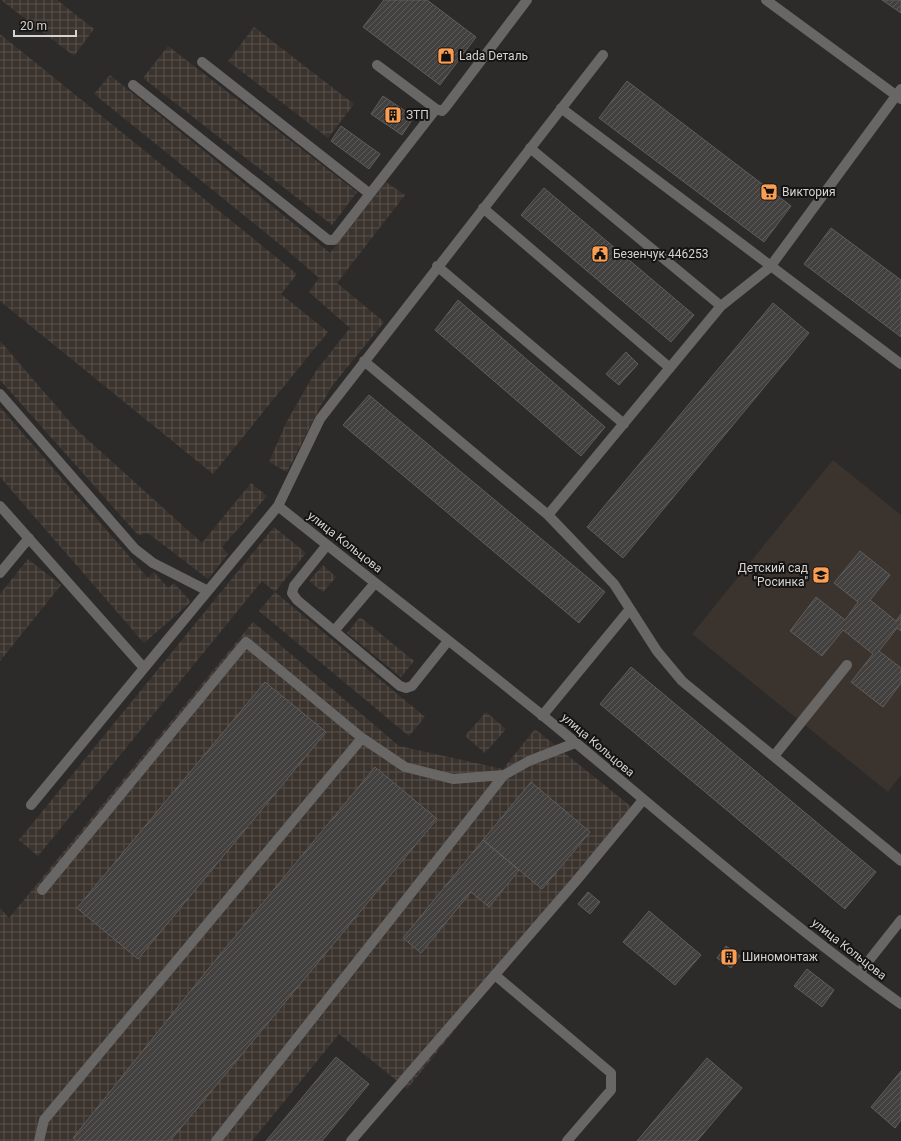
<svg xmlns="http://www.w3.org/2000/svg" width="901" height="1141" font-family="Roboto,sans-serif">
	<style>
		.built { fill: #3b332e }
		.industrial { fill: url(#industrial-grid) }
		.building { fill: url(#building-hatch); stroke: #5f5c5a }
		.lines { fill: none; stroke-linecap: round; stroke-linejoin: round }
		.minor { stroke: #686766; stroke-width: 10 }
		.labels { text-anchor: middle; dominant-baseline: central; stroke-width: 4; stroke-linejoin: round; paint-order: stroke }
		.poi-label { font-size: 12px; fill: #d4d3d1; stroke: #151413; text-anchor: start }
		.street-label { font-size: 12px; fill: #d4d3d1; stroke: #151413 }
	</style>
	<defs>
		<pattern id="industrial-grid" width="8" height="8" patternUnits="userSpaceOnUse"><rect width="8" height="8" fill="#3b332e"/><path d="M0 4h8M4 0v8" fill="none" stroke="#56504b"/></pattern>
		<pattern id="building-hatch" width="6" height="6" patternUnits="userSpaceOnUse"><rect width="6" height="6" fill="#43413f"/><path d="M-1 1l2-2M0 6l6-6M5 7l2-2" fill="none" stroke="#5d5c5a"/></pattern>
	</defs>
	<rect width="100%" height="100%" fill="#2d2b29"/>
	<path class="built" d="M833,460l68,55v260l-13,17 -196,-158z"/>
	<path class="industrial" d="M1,0h56l37,29 -20,27z
		M254,27l100,77 -26,34 -100,-77z
		M0,34l297,240 -16,20 47,38 -115,142 -213,-173z
		M168,46l189,146 -25,33 -189,-147z
		M110,75l220,178 56,-71 19,13 -68,88 47,39 -52,64 -11,19 -34,67 -18,-10 18,-41 29,-50 34,-43 -41,-36 10,-14 -31,-27 -194,-157z
		M0,341l77,89 125,113 49,-60 16,13 -45,51 6,7 -20,25 -60,-46 -10,2 -138,-155z
		M0,407l148,171 6,-6 14,16 6,-5 17,19 -47,41 -144,-166z
		M274,527l32,26 -31,39 150,125 -16,19 -150,-125 16,-19 -13,-11 -224,275 -19,-16z
		M28,559l33,26 -61,76v-67z
		M323,565l13,12 -13,15 -14,-11z
		M360,617l54,44 -13,16 -54,-44z
		M253,622l146,124 104,23 32,-40 99,80 -227,280 -68,-55 -87,107h-252v-233l9,10z
		M486,712l20,17 -21,24 -20,-17z"/>
	<path class="building" d="M384,0h43l49,37 -36,48 -77,-58z
		M882,0h19v13z
		M627,81l164,125 -27,36 -165,-124z
		M383,96l31,21 -12,18 -31,-21z
		M341,126l39,28 -11,15 -38,-28z
		M544,188l150,127 -23,27 -150,-127z
		M831,228l70,52v57l-97,-73z
		M458,300l147,127 -24,29 -146,-126z
		M773,303l36,30 -186,225 -36,-31z
		M626,352l12,12 -19,21 -13,-11z
		M369,395l236,197 -26,31 -236,-198z
		M860,551l30,24 -20,25 26,21 5,-7v17l-4,-3 -18,23 22,17v15l-18,24 -32,-25 22,-28 -30,-24 -21,26 -32,-25 26,-34 29,23 13,-18 -24,-19z
		M631,667l245,205 -31,37 -245,-205z
		M265,682l61,50 -188,227 -61,-51z
		M375,767l62,52 -267,322h-93l-4,-3 136,-170z
		M531,782l59,50 -48,57 -59,-49z
		M483,840l36,30 -30,37 -18,-15 -50,61 -18,-15z
		M588,892l12,10 -10,12 -12,-10z
		M649,911l52,44 -26,30 -52,-43z
		M726,946l14,10 -9,12 -14,-10z
		M807,969l27,21 -12,17 -28,-21z
		M336,1057l33,27 -47,57h-56z
		M707,1058l35,30 -45,53h-60z
		M901,1071v49l-6,8 -24,-21z"/>
	<g class="lines">
		<path class="minor" d="M766,0l135,99
			M202,62l168,132
			M377,65l59,44 6,2 3,-3 82,-108
			M133,85l195,155h6l102,-131
			M901,89l-131,178 -49,39 -173,209 66,69 43,67 25,30 219,180
			M561,108l340,256
			M530,148l191,158
			M483,208l187,160
			M437,266l187,158
			M364,361l184,154
			M0,394l135,155 18,14 55,28
			M0,506l144,162
			M278,506c88,70 177,139 264,209 119,97 234,200 359,289
			M327,545l-33,41 -2,7 5,7 103,86 6,2 6,-2 36,-45
			M0,573l29,-35
			M334,631l41,-48
			M542,716l88,-107
			M774,756l73,-91
			M31,805l247,-299 42,-87 283,-364
			M42,890l204,-248 116,96 43,29 48,12 51,-4 25,-14 46,-18
			M859,973l42,-53
			M495,975l116,98v17l-44,51
			M39,1141l5,-21 318,-382
			M216,1141l288,-366
			M351,1141l225,-260 67,-81"/>
	</g>
	<defs>
		<g id="shop-square" transform="scale(0.9)"><rect x="-9" y="-9" width="18" height="18" rx="4" fill="#fc9e52" stroke="#151413"/><path d="M-5-2.5h2.3a2.7 3.5 0 0 1 5.4 0H5L5.5 6h-11ZM-1.5-2.5h3a1.5 2.3 0 0 0-3 0Z" fill="#111"/></g>
		<g id="building-square" transform="scale(0.9)"><rect x="-9" y="-9" width="18" height="18" rx="4" fill="#fc9e52" stroke="#151413"/><path d="M-4-6H4V6H1V3H-1V6H-4ZM-2.5-4.3h1.7v1.8h-1.7ZM.8-4.3h1.7v1.8H.8ZM-2.5-1h1.7V.8h-1.7ZM.8-1h1.7V.8H.8Z" fill="#111"/></g>
		<g id="supermarket-square" transform="scale(0.9)"><rect x="-9" y="-9" width="18" height="18" rx="4" fill="#fc9e52" stroke="#151413"/><path d="M-6-5.5h2.5l.6 2H6L4.5 2H-2.5L-4.4-4H-6ZM-1.5 3.2a1.3 1.3 0 1 0 .1 0ZM3 3.2a1.3 1.3 0 1 0 .1 0Z" fill="#111"/></g>
		<g id="civic-square" transform="scale(0.9)"><rect x="-9" y="-9" width="18" height="18" rx="4" fill="#fc9e52" stroke="#151413"/><path d="M-.6-6.5H3V-4.5H.6V-3L4-1V1h2V6H-6V1h2V-1L-.6-3ZM-1.2 2.5V6h2.4V2.5Z" fill="#111"/></g>
		<g id="school-square" transform="scale(0.9)"><rect x="-9" y="-9" width="18" height="18" rx="4" fill="#fc9e52" stroke="#151413"/><path d="M0-5L7-2L0 1L-7-2ZM-4 1L0 2.5L4 1V4Q0 6-4 4Z" fill="#111"/></g>
	</defs>
	<g fill-rule="evenodd">
		<use href="#shop-square" x="446" y="56"/>
		<use href="#building-square" x="393" y="115"/>
		<use href="#supermarket-square" x="769" y="192"/>
		<use href="#civic-square" x="600" y="254"/>
		<use href="#school-square" x="821" y="575"/>
		<use href="#building-square" x="729" y="957"/>
	</g>
	<g class="labels">
		<g class="poi-label">
			<text x="459" y="56">Lada Dеталь</text>
			<text x="406" y="115">ЗТП</text>
			<text x="782" y="192">Виктория</text>
			<text x="613" y="254">Безенчук 446253</text>
			<text x="808" y="568" text-anchor="end">Детский сад<tspan x="808" dy="14">"Росинка"</tspan></text>
			<text x="742" y="957">Шиномонтаж</text>
		</g>
		<g class="street-label">
			<text transform="translate(345 542) rotate(38)">улица Кольцова</text>
			<text transform="translate(598 745) rotate(40)">улица Кольцова</text>
			<text transform="translate(849 949) rotate(38)">улица Кольцова</text>
		</g>
	</g>
	<path d="M14 30v6h62v-6" fill="none" stroke="#d4d3d1" stroke-width="2"/>
	<text x="20" y="30" font-size="12" fill="#d4d3d1" stroke="#151413" stroke-width="3" paint-order="stroke">20 m</text>
</svg>
